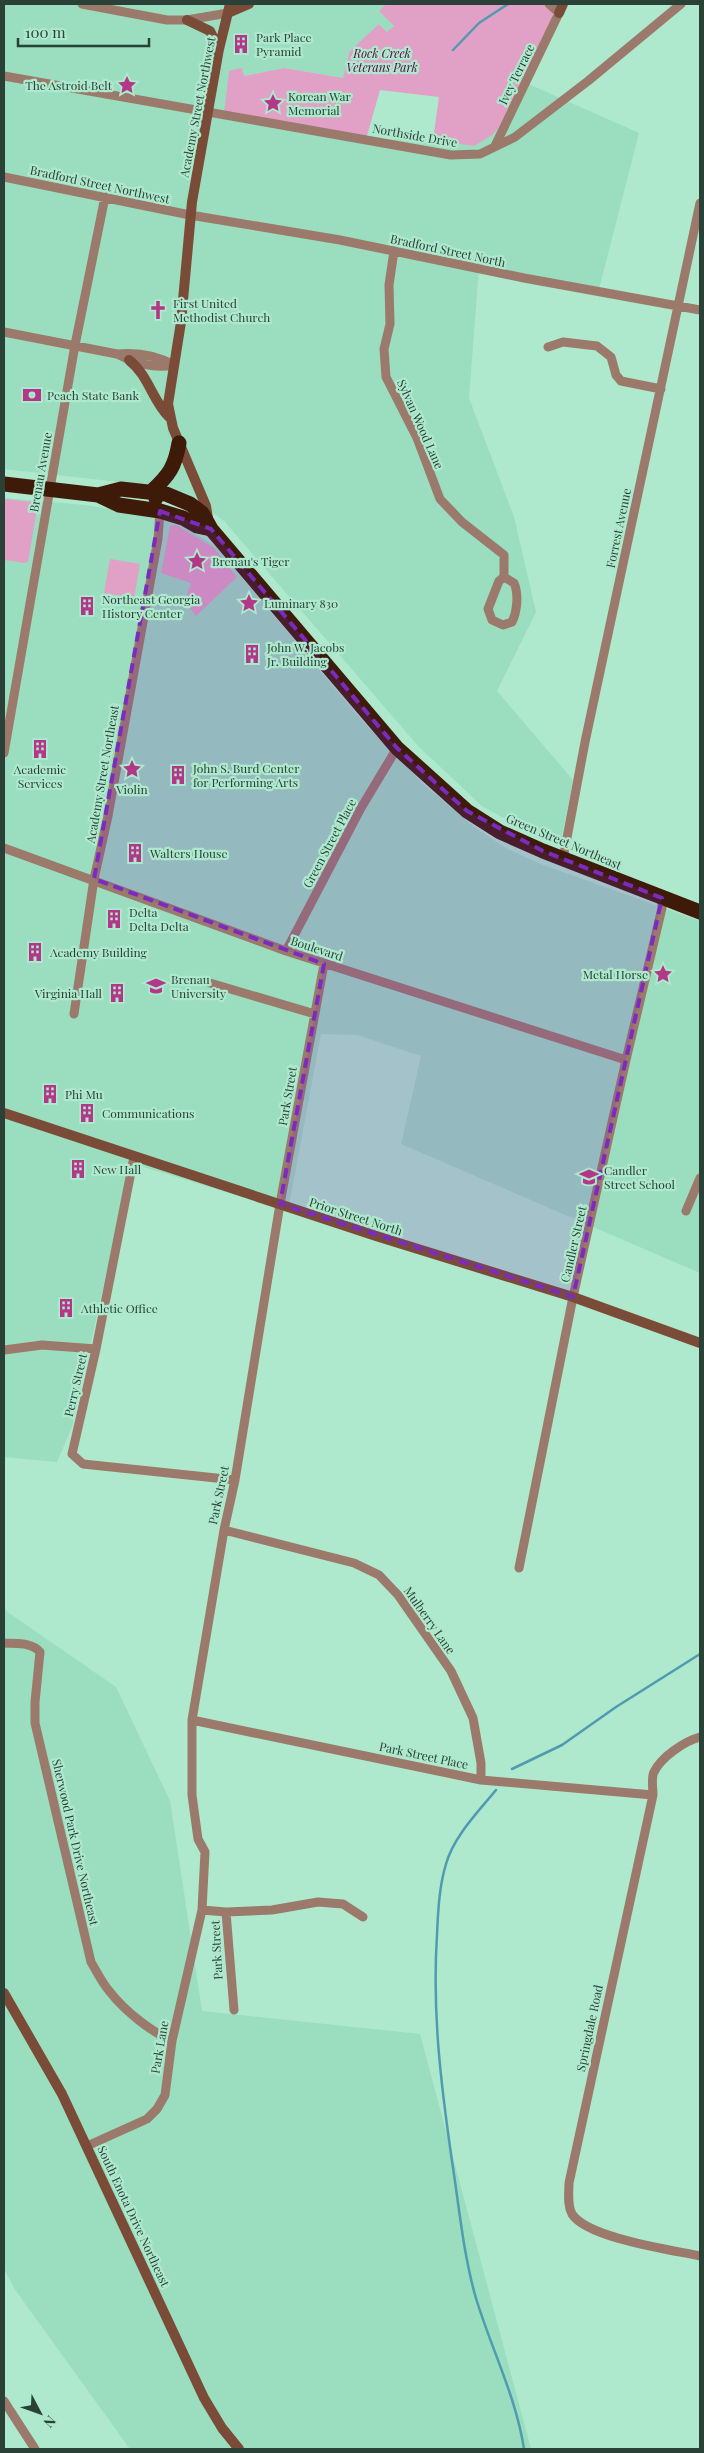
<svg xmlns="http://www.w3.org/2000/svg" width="704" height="2453" font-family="'Playfair Display',serif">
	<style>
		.built { fill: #9addbf }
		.green { fill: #e1a0c5 }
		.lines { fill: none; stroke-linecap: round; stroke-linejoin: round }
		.stream { stroke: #4f9bb0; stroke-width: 2.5 }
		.street { stroke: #9b7a6b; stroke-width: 9 }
		.secondary { stroke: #7a4c37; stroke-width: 10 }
		.highway { stroke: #3e1a08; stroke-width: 15 }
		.marked { fill: #7b2cbf; fill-opacity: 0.2; stroke: #7b2cbf; stroke-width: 4; stroke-dasharray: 10 6; stroke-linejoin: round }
		.labels { text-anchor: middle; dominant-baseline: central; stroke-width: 4.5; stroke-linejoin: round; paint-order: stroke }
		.poi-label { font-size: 12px; fill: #294136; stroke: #aee8cd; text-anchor: start }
		.park-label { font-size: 12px; font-style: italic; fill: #5c0042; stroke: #aee8cd }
		.street-label { font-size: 12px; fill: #294136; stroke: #aee8cd }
	</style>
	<rect width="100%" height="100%" fill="#aee8cd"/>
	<path class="built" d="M4,4h382l-7,7 15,15 -7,6 -8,-8 -36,54 -57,-10 -42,8 -14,-6 136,69 67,1 41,6 52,-63 113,50 -41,160 -119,-25 -10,130 45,119 22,95 -39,79 76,89 -12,61 -39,-13 -40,-22 -63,-59 -194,-225 -35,-27 -18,-7 -168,-19z
		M4,498l81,7 68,11 27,8 35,22 149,177 59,61 51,43 32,21 32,15 162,58v352l-299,-129 20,-88 -64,-21 -36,-1 -33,177 -157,-48 -59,264 -15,35 -53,-5z
		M4,1606l2,5 110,76 54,114 32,210 218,23 111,415h-401l-114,-158 -12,-22z"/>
	<path class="green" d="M386,4h177l-55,115 -16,16 -18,11 -41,-6 6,-43 -59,-7 -14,49 -142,-25 5,-43 13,-3 2,8 41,-8 58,10 7,-27 29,-27 8,8 7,-6 -15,-15z
		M4,499l28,3 5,7 -9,53 -3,1 -21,-3z
		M176,525l38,23 23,29 -41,39 -11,-15 6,-18 -30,-10 9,-47z
		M110,559l30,5 -6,34 -30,-5z"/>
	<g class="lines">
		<path class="stream" d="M453,50l26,-27 29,-19
			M512,1769l50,-24 54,-38 84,-53
			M496,1790c-18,22 -42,46 -50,74 -7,23 -8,48 -9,71 -5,77 4,150 15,226 7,45 11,90 23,134 15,51 41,101 49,154"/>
		<path class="street" d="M82,4l85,16h20l41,-7
			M4,76l447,79 29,-1 35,-17 73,-56 93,-77
			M495,146l64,-133 -10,-9
			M4,177l186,38 150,25 184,38 176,32
			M394,251l-5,34 1,39 -6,25 2,28 31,61 23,61 22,23 42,33v22l-5,4 -11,28 4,11 11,5 9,-3c5,-10 7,-28 2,-39l-10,-6
			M4,332l113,22c18,9 36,15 57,11
			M548,347l15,-5 34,4 14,11 5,18 5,6 40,8
			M117,354c20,-2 39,1 57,11
			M4,753l71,-408 30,-148
			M4,848l282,103 340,109
			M563,859l22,-117 115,-539
			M286,951l75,-143 36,-60
			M210,983l105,31
			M74,1014l20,-135 14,-63 50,-277 2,-28
			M134,1157l-38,192 -24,105 11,10 152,16
			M686,1211l14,-33
			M4,1350l38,-5 54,4
			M224,1530l130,33 25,12 19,20 53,76 22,47 8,45v17
			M519,1568l54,-271 53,-237 36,-152v-10
			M4,1643c12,1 28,-1 36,9l-5,50v21l56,239c6,10 11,21 19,30 15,19 40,39 62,49
			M192,1720l289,60 172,15
			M700,1737c-15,4 -39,20 -46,35 -3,5 -1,17 -1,23l-84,388c0,10 -2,22 3,31 15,24 100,36 128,42
			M226,1912l46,-2 46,-8 25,2 20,13
			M234,2010l-8,-98 -24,-2 3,-58 -7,-13 -6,-44v-75l32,-190 11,-50 45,-276 44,-240
			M87,2146l60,-27 10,-10 8,-14 7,-54 30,-131
			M4,2401l31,48"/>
		<path class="secondary" d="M228,13l21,-9
			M559,13l4,-9
			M187,20l23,11 9,18
			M129,360c20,16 23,40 40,57
			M208,518l-2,-12 -33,-78 -5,-24 13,-82 11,-120 27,-153 11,-45
			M4,1113l372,123 197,61 127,46
			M4,1993l58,101 142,304 18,30 17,21"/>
		<path class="highway" d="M4,484l94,11 21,10 41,6 23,7 14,8 14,3
			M98,495l23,-6 45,5 24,10 12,9 9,16 186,219 70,63 33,21 43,19 157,61
			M156,498l-4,-7c17,-16 23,-24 27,-48"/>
	</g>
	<path class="marked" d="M160,511l51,18 186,219 70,63 76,40 119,47 -89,399 -293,-93 44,-240 -230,-85z"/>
	<defs>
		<g id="building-bare" transform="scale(1.5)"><path d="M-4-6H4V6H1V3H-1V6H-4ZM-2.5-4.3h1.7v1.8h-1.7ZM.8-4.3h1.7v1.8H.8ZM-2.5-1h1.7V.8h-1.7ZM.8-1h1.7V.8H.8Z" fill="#b33788" stroke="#aee8cd" stroke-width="2.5" paint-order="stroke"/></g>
		<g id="sight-bare" transform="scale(1.5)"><path d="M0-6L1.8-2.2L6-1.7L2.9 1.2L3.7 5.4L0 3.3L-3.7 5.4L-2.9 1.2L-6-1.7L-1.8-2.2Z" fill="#b33788" stroke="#aee8cd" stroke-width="2.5" paint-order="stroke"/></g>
		<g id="church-bare" transform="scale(1.5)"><path d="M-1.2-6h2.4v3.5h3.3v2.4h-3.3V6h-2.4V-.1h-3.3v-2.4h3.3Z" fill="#b33788" stroke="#aee8cd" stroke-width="2.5" paint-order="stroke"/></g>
		<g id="bank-bare" transform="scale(1.5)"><path d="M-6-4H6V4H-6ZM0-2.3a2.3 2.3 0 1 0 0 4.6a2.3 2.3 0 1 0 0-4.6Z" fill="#b33788" stroke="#aee8cd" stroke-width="2.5" paint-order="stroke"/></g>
		<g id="university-bare" transform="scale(1.5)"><path d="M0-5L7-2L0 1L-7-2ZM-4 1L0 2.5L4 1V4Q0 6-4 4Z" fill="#b33788" stroke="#aee8cd" stroke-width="2.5" paint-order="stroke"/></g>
		<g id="school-bare" transform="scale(1.5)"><path d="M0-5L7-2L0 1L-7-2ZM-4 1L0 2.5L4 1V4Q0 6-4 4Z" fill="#b33788" stroke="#aee8cd" stroke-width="2.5" paint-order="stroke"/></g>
	</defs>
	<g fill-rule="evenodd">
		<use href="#building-bare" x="241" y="44"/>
		<use href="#sight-bare" x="127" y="85"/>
		<use href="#sight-bare" x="273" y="103"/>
		<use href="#church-bare" x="158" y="310"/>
		<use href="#bank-bare" x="32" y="395"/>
		<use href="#sight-bare" x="197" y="561"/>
		<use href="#sight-bare" x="249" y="603"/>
		<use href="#building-bare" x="87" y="606"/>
		<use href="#building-bare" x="252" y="654"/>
		<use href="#building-bare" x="40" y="749"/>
		<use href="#sight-bare" x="132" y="769"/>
		<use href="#building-bare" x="178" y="775"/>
		<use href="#building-bare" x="135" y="853"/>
		<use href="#building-bare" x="114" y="919"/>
		<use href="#building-bare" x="35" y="952"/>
		<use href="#sight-bare" x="663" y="974"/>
		<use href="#university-bare" x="156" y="986"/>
		<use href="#building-bare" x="117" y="993"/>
		<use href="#building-bare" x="50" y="1094"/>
		<use href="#building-bare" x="87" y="1113"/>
		<use href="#building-bare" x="78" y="1169"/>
		<use href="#school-bare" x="589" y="1177"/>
		<use href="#building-bare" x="66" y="1308"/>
	</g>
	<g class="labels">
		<g class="poi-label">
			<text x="256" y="37">Park Place<tspan x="256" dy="14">Pyramid</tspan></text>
			<text x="112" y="85" text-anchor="end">The Astroid Belt</text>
			<text x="288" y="96">Korean War<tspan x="288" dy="14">Memorial</tspan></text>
			<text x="173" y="303">First United<tspan x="173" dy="14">Methodist Church</tspan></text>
			<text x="47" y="395">Peach State Bank</text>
			<text x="212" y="561">Brenau's Tiger</text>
			<text x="102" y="599">Northeast Georgia<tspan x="102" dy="14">History Center</tspan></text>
			<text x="264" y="603">Luminary 830</text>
			<text x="267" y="647">John W. Jacobs<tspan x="267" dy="14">Jr. Building</tspan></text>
			<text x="193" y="768">John S. Burd Center<tspan x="193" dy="14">for Performing Arts</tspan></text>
			<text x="40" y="769" text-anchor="middle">Academic<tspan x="40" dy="14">Services</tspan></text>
			<text x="132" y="789" text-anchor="middle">Violin</text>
			<text x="150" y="853">Walters House</text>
			<text x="129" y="912">Delta<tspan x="129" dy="14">Delta Delta</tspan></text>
			<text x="50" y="952">Academy Building</text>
			<text x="648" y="974" text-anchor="end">Metal Horse</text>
			<text x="171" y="979">Brenau<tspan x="171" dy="14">University</tspan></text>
			<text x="102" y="993" text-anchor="end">Virginia Hall</text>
			<text x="65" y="1094">Phi Mu</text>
			<text x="102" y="1113">Communications</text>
			<text x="93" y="1169">New Hall</text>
			<text x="604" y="1170">Candler<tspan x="604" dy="14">Street School</tspan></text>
			<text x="81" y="1308">Athletic Office</text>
		</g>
		<g class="park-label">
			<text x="382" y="53">Rock Creek<tspan x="382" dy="14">Veterans Park</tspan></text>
		</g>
		<g class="street-label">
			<text transform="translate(516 74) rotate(-64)">Ivey Terrace</text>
			<text transform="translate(197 107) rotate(-79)">Academy Street Northwest</text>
			<text transform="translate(415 135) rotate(10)">Northside Drive</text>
			<text transform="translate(100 184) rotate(12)">Bradford Street Northwest</text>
			<text transform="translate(448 250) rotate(12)">Bradford Street North</text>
			<text transform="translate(421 424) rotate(66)">Sylvan Wood Lane</text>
			<text transform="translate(40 472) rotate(-80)">Brenau Avenue</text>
			<text transform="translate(618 528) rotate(-78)">Forrest Avenue</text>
			<text transform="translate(102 774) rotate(-80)">Academy Street Northeast</text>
			<text transform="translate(564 841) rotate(23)">Green Street Northeast</text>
			<text transform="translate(329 843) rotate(-62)">Green Street Place</text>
			<text transform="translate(317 948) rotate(18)">Boulevard</text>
			<text transform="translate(287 1096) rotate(-80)">Park Street</text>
			<text transform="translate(356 1216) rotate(18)">Prior Street North</text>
			<text transform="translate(573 1244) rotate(-77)">Candler Street</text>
			<text transform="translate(75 1385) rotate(-77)">Perry Street</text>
			<text transform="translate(218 1495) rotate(-78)">Park Street</text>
			<text transform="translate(430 1620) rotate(55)">Mulberry Lane</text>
			<text transform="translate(424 1755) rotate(12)">Park Street Place</text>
			<text transform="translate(76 1842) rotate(77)">Sherwood Park Drive Northeast</text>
			<text transform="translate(216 1950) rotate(-93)">Park Street</text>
			<text transform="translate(589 2028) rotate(-78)">Springdale Road</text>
			<text transform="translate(159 2047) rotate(-80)">Park Lane</text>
			<text transform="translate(134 2216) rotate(65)">South Enota Drive Northeast</text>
		</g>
	</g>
	<rect width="704" height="2453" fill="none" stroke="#294136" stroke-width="10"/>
	<g transform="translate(40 2413) rotate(131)" stroke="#aee8cd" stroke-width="4" paint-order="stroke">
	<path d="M0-4L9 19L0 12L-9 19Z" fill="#294136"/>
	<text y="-8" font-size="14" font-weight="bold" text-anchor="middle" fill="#294136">N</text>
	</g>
	<path d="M18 38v8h131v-8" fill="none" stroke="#294136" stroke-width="2.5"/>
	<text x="25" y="38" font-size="15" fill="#294136" stroke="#aee8cd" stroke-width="4" paint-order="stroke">100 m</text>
</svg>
